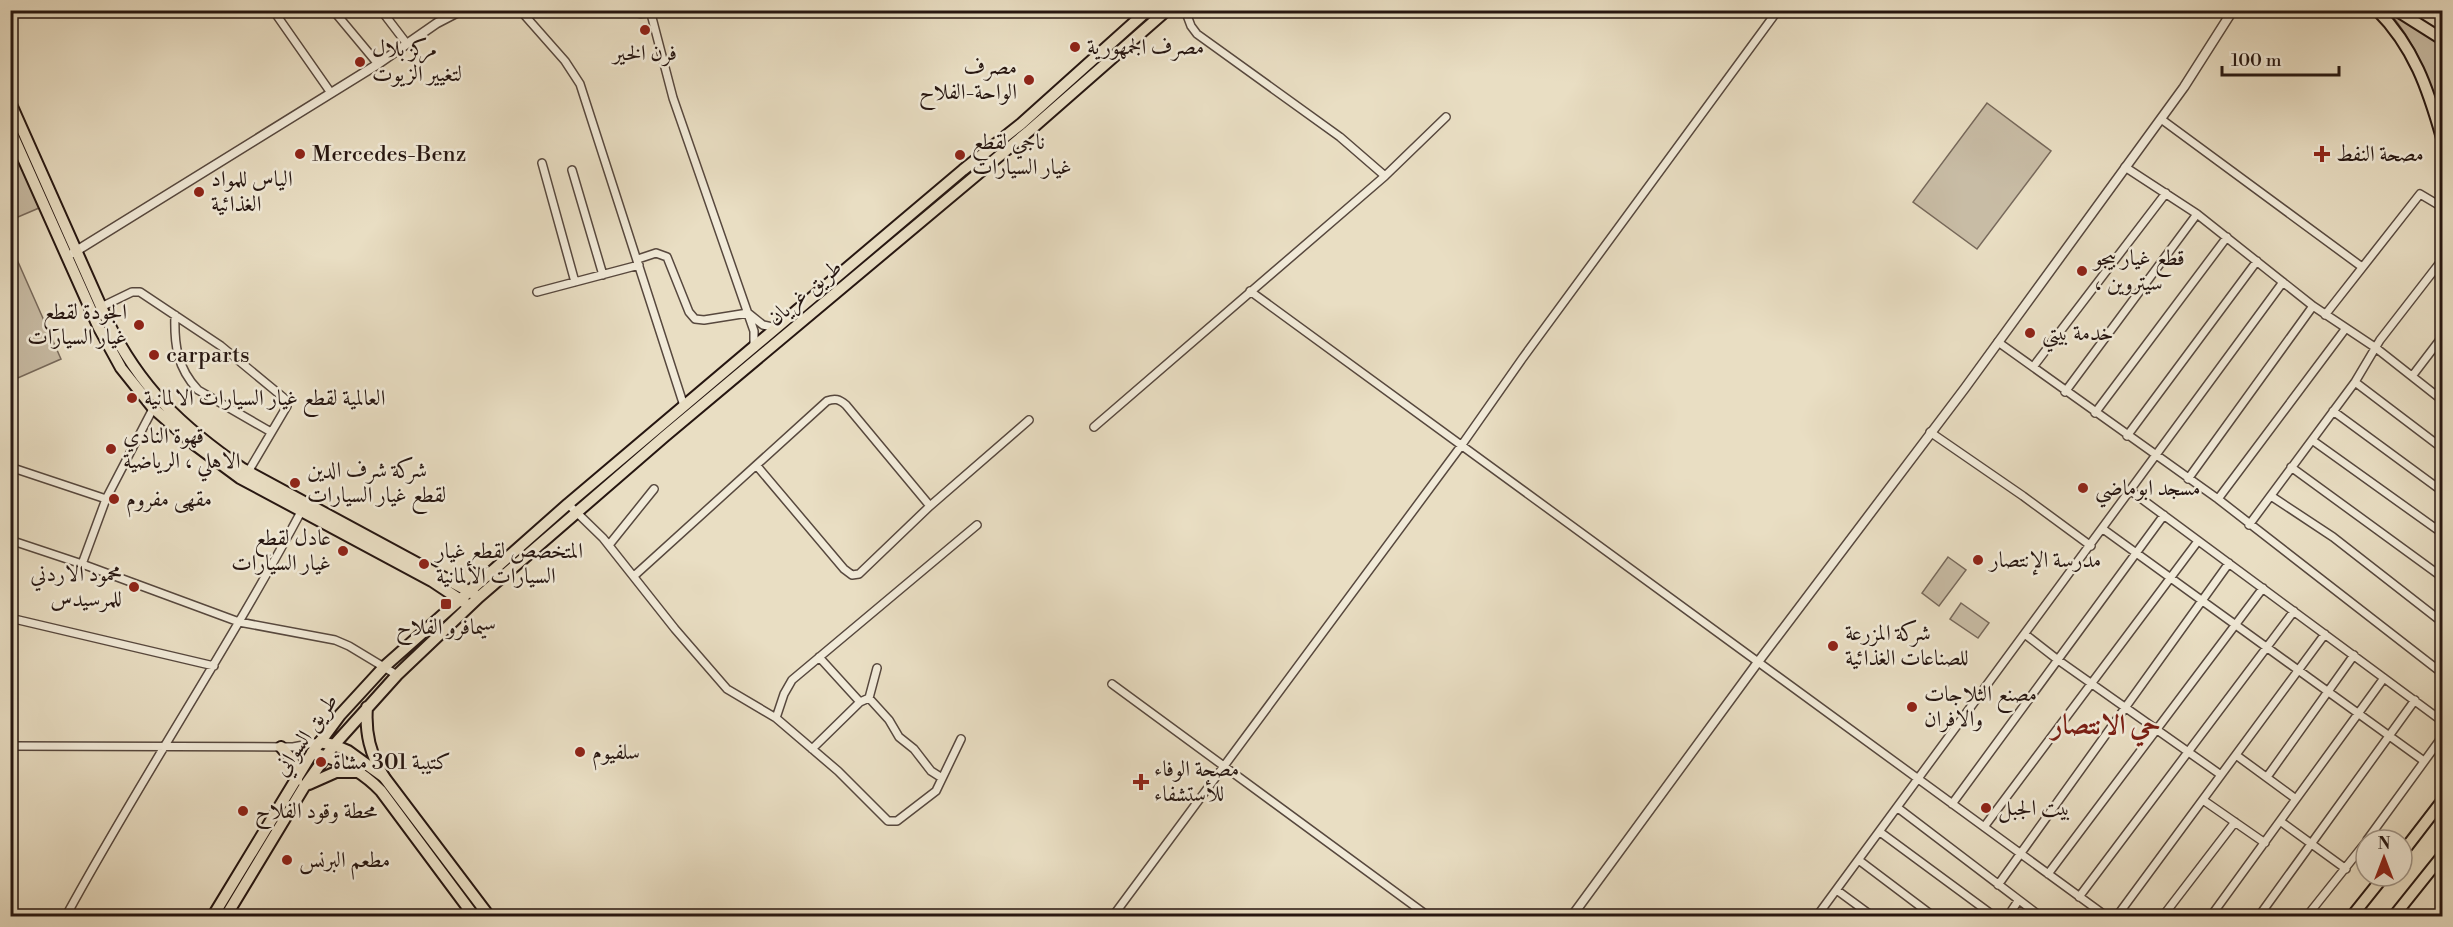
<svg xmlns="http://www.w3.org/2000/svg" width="2453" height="927" font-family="'Libre Bodoni',Amiri,serif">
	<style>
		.green { fill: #c8bca5; stroke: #77695b; stroke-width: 1.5 }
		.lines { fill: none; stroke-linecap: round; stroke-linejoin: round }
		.minor-casing { stroke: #57483e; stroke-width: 10 }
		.tertiary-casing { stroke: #57483e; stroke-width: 11 }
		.primary-casing { stroke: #261611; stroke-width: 14 }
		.trunk-casing { stroke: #261611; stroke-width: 14 }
		.minor { stroke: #f1ead8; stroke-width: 7 }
		.tertiary { stroke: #f1ead8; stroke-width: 8 }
		.primary { stroke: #e9dec3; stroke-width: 10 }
		.trunk { stroke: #e9dec3; stroke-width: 10 }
		.poi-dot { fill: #8f2418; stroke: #f1ead8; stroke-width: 2 }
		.labels { text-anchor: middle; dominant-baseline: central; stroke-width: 5; stroke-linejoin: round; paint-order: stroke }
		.poi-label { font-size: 22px; fill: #261611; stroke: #f1ead8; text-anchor: start }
		.street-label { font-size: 22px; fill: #261611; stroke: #f1ead8 }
		.district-label { font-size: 28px; font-weight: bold; fill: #7a1f14; stroke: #f1ead8 }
	</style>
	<rect width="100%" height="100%" fill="#e9dec3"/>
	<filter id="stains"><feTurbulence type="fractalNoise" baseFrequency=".00333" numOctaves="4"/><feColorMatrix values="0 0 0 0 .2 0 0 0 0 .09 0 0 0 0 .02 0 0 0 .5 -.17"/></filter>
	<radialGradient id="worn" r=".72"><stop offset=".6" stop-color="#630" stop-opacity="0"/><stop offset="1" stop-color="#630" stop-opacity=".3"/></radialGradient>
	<path class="green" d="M2388,11l54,34v78c-12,-42 -25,-79 -54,-112z
		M1987,103l64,48 -74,98 -64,-47z
		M11,143l28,65 -28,12h-1z
		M11,246l50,113 -50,22h-1z
		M1948,557l18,13 -27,36 -17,-13z
		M1961,603l28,20 -11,15 -28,-19z"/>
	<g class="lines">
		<g class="minor-casing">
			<path id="minor" d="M273,10l58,83
				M333,10l45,54
				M381,10l26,34
				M520,10l45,51 15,23 104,322
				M650,10l23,88 81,233v17
				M1185,10l6,16 6,8 143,103 45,39
				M2161,119l201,148
				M542,163l33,119
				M2125,167l72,47 116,92 63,42 66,52
				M572,170l31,105
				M638,259l18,-6 11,4 22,55 6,7 9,1 44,-7 15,12 14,3
				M1250,291l856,625
				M537,292l102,-27
				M101,307l31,-15h8l81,54 63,52 3,8 -39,66
				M175,315c-1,29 2,53 23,75l73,42
				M2325,315l95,-121 22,13
				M1998,342l220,157 224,174
				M2033,367l133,-174
				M2413,375l29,-38
				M2355,382l87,66
				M2065,392l132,-178
				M2333,411l109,80
				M2095,413l132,-176
				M1094,427l291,-251 61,-59
				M1930,432l93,64 68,50
				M2127,436l130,-175
				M2312,440l130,93
				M757,466l87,103 8,6 7,-1 71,-68 99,-86
				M10,467l96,32
				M2291,467l151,110
				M2188,479l125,-173
				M2131,491l311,230
				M2271,496l62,41 109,85
				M2218,499l128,-171
				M568,504l35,34 72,91 52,60 49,29 62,53 50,50h9l39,-30 25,-52
				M2249,525l106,-143 25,-42 62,-80
				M2103,529l321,232
				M10,540l72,24 157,58 96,18 14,6 48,29
				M609,545l45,-56
				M82,564l24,-65 52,-100
				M634,576l193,-175c8,-3 12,-2 19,4l84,101
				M10,618l204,48
				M2026,635l32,25 163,115
				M819,657l41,45
				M1112,684l316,232
				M869,698l20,22 10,17 15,12 17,22 11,7
				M776,718l8,-24 8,-14 185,-155
				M10,746l283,1 27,-5
				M812,749l48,-47 9,-4 8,-30
				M2236,755l60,44
				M2267,777l87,-122
				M2203,800l62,43
				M1952,804l212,-289
				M1898,808l142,108
				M2280,821l66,48
				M1984,827l214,-286
				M1880,832l114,84
				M2367,840l75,-103
				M1860,861l73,55
				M2048,874l215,-286
				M1998,885l231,-322
				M1838,891l34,25
				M2079,897l215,-286
				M66,916c75,-138 163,-269 237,-408
				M1113,916l348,-470 61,-87 256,-349
				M1817,916l466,-634
				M2008,916l10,-15
				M2117,916l208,-282
				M2163,916l72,-94
				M2211,916l173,-238
				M2259,916l156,-216
				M2307,916l59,-74"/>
		</g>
		<g class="tertiary-casing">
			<path id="tertiary" d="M623,10l18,3 29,-3
				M73,253l305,-189 59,-41 25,-13
				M1572,916l186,-254 207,-274 219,-301 49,-77"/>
		</g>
		<g class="primary-casing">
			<path id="primary" d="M320,742l14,3 14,6 36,26 105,139
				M312,753c27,6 50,18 69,38l93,125"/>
		</g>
		<g class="trunk-casing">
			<path id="trunk" d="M2377,10c37,37 51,79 65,128
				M2396,10l46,29
				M2436,10l6,4
				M10,102l97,218c33,68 75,107 136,149l231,125
				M10,129l88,197 23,42 32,40 41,36 46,34 192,103 33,22
				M367,707c-2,26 3,47 17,70
				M281,747l12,14 4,19
				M309,784l27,-12h24
				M2402,853l40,-52
				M213,916l99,-163 28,-38 45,-49 183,-162 395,-334 58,-46 127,-114
				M226,916l78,-129 30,-42 63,-70 82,-78 186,-161 364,-305 138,-121
				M2352,916l32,-40
				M2394,916l48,-60"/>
		</g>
		<use href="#minor" class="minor"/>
		<use href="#tertiary" class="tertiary"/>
		<use href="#primary" class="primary"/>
		<use href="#trunk" class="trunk"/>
	</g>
	<g class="poi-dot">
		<circle cx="645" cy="30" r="6"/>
		<circle cx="1075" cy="47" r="6"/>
		<circle cx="360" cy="62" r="6"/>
		<circle cx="1029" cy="80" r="6"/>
		<circle cx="300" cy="154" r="6"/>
		<path d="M2319 145h6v6h6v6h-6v6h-6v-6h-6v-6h6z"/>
		<circle cx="960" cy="155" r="6"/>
		<circle cx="199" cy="192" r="6"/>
		<circle cx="2082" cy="271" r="6"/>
		<circle cx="139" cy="325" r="6"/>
		<circle cx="2030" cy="333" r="6"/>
		<circle cx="154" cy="355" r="6"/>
		<circle cx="132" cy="398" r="6"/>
		<circle cx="111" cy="449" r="6"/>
		<circle cx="295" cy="483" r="6"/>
		<circle cx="2083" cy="488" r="6"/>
		<circle cx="114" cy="499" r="6"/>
		<circle cx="343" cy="551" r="6"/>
		<circle cx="1978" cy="560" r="6"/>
		<circle cx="424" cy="564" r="6"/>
		<circle cx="134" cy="587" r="6"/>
		<rect x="440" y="598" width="12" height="12" rx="3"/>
		<circle cx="1833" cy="646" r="6"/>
		<circle cx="1912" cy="707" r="6"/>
		<circle cx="580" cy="752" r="6"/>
		<circle cx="321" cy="762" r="6"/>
		<path d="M1138 773h6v6h6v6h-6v6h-6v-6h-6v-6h6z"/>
		<circle cx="1986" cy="808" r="6"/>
		<circle cx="243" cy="811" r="6"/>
		<circle cx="287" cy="860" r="6"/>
	</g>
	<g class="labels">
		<g class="poi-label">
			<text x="1087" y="47">مصرف الجمهورية</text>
			<text x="372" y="49">مركز بلال<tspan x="372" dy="25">لتغيير الزيوت</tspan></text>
			<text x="645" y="53" text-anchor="middle">فرن الخير</text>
			<text x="1017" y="67" text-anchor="end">مصرف<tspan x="1017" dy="25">الواحة-الفلاح</tspan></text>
			<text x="972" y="142">ناجي لقطع<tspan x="972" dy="25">غيار السيارات</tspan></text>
			<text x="312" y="154">Mercedes-Benz</text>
			<text x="2336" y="154">مصحة النفط</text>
			<text x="211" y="179">الياس للمواد<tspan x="211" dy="25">الغذائية</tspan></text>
			<text x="2094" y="258">قطع غيار بيجو<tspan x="2094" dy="25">، سيتروين</tspan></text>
			<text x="127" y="312" text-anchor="end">الجودة لقطع<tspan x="127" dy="25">غيار السيارات</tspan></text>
			<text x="2042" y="333">خدمة بيتي</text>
			<text x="166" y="355">carparts</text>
			<text x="144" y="398">العالمية لقطع غيار السيارات الالمانية</text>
			<text x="123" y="436">قهوة النادي<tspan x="123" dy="25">الاهلي ، الرياضية</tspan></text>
			<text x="307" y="470">شركة شرف الدين<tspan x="307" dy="25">لقطع غيار السيارات</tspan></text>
			<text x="2095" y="488">مسجد ابوماضي</text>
			<text x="126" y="499">مقهى مفروم</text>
			<text x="331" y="538" text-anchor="end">عادل لقطع<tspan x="331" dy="25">غيار السيارات</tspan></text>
			<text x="436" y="551">المتخصص لقطع غيار<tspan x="436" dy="25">السيارات الألمانية</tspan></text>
			<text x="1990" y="560">مدرسة الإنتصار</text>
			<text x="122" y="574" text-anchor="end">محمود الاردني<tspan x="122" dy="25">للمرسيدس</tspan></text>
			<text x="446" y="627" text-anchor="middle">سيمافرو الفلاح</text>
			<text x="1845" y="633">شركة المزرعة<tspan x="1845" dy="25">للصناعات الغذائية</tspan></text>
			<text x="1924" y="694">مصنع الثلاجات<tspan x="1924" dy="25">والافران</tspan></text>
			<text x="592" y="752">سلفيوم</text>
			<text x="333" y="762">كتيبة 301 مشاة</text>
			<text x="1154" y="769">مصحة الوفاء<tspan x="1154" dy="25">للأستشفاء</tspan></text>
			<text x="1998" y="808">بيت الجبل</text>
			<text x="255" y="811">محطة وقود الفلاح</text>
			<text x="299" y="860">مطعم البرنس</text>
		</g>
		<g class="street-label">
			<text transform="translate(805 293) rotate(-40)">طريق غريان</text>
			<text transform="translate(306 735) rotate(-55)">طريق السواني</text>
		</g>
		<g class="district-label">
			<text x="2106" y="725">حي الانتصار</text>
		</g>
	</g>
	<rect width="2453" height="927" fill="none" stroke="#e9dec3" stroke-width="36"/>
	<rect x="12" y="12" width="2429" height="903" fill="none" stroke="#261611" stroke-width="3"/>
	<rect x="18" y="18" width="2417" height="891" fill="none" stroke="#261611" stroke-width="1.5"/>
	<g transform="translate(2384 858)"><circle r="28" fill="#f1ead8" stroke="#a09588" stroke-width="1.5"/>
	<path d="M0-4.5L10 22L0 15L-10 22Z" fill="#8f2418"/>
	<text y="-9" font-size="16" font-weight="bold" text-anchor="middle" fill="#261611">N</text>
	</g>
	<path d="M2222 66v9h117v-9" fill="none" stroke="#261611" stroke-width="3"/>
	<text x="2231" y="66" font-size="18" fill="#261611" stroke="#f1ead8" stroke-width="4.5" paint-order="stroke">100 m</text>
	<rect width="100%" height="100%" filter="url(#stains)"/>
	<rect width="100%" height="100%" fill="url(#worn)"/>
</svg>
